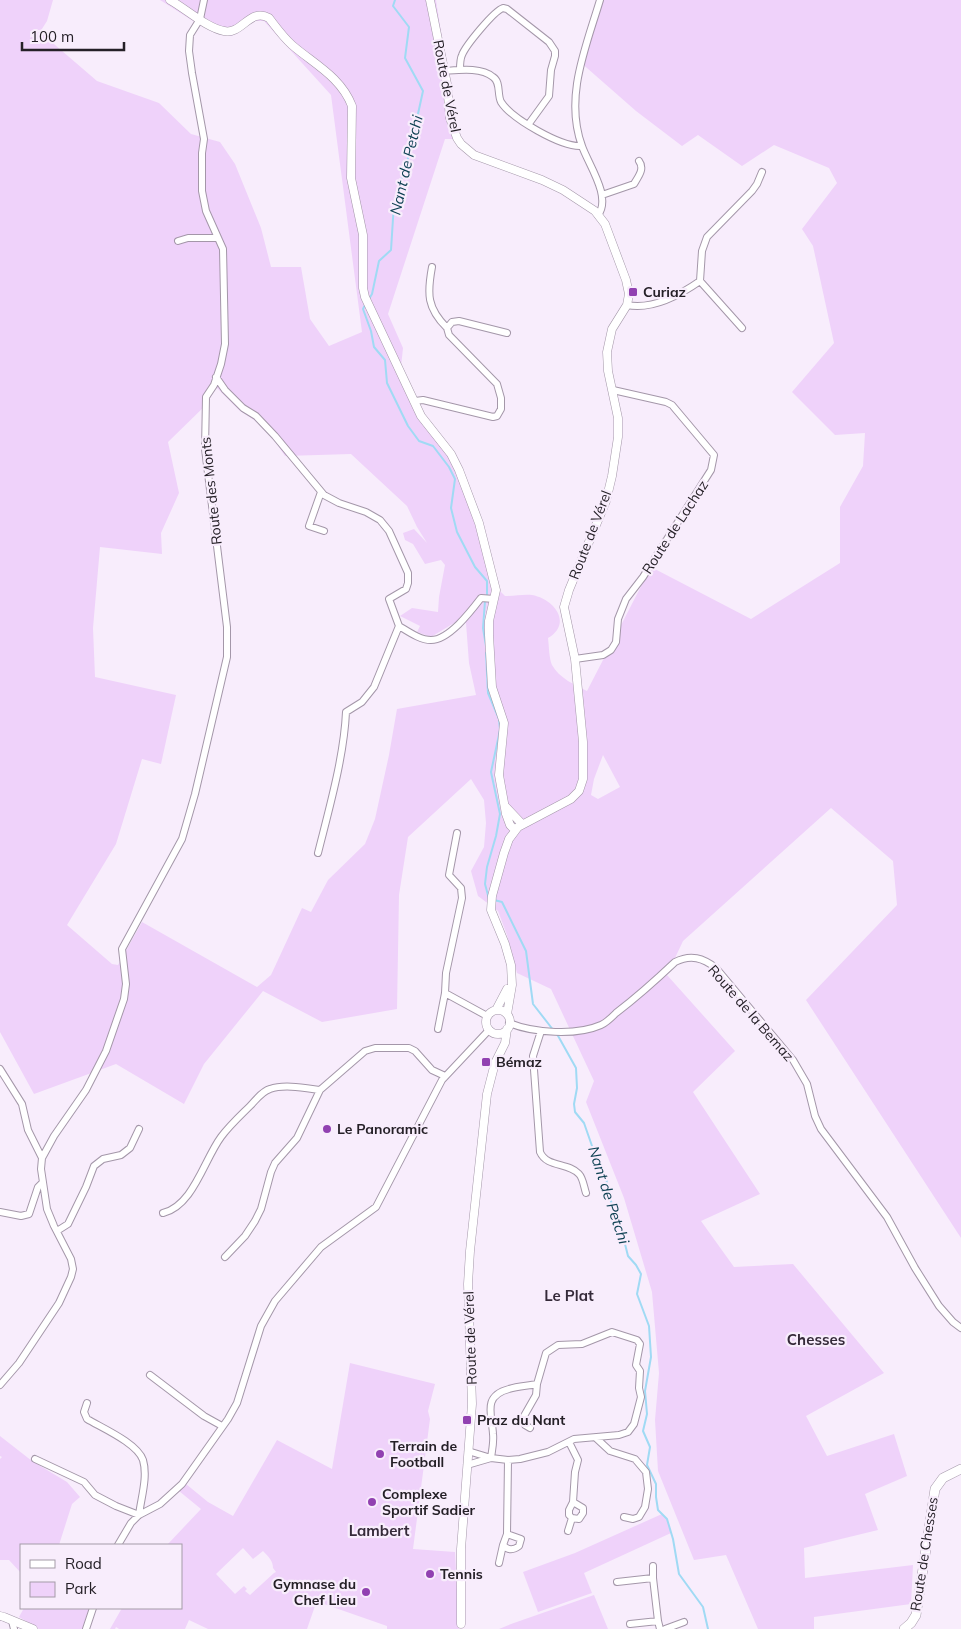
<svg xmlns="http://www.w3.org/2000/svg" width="961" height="1629" font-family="Mulish,sans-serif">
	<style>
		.green { fill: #efd2fa; fill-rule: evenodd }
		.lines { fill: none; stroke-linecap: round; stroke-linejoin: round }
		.stream { stroke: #a0daf4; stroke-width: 2 }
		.minor-casing { stroke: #a497a9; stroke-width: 8 }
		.tertiary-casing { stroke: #a497a9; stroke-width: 9 }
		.secondary-casing { stroke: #a497a9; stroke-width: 10 }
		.minor { stroke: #fff; stroke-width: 6 }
		.tertiary { stroke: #fff; stroke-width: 8 }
		.secondary { stroke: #fff; stroke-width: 9 }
		.poi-dot { fill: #9141b1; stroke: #f8edfc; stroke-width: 2 }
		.labels { text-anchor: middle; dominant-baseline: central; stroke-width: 4.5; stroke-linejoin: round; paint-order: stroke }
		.street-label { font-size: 14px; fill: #252027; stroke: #f8edfc }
		.poi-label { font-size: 14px; font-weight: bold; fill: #252027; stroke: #f8edfc; text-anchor: start }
		.water-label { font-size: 15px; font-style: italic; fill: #0e4153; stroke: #f8edfc }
		.neighbourhood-label { font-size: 15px; font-weight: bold; fill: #352a39; stroke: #f8edfc }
	</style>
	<rect width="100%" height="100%" fill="#f8edfc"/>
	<path class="green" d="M0,0h53l-6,21 -7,11 57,49 62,22 32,31 29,8 15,22 26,64 10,39h30l9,52 19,27 33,-14 -31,-237 -67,-74h-9l-24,15 -30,-10 -41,-26h276l9,58 9,81h-9l-57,175 15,34 -3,28 28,52 24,34 22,56 18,65 13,13c9,0 19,-2 27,-1 22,4 41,28 16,43 1,8 1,20 4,27 7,13 23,20 35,26l64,-124 100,52 89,-56v-56l23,-41 2,-33 -30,2 -43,-43 42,-49 -21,-97 -11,-17 35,-46 -8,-15 -55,-23 -32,21 -44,-31 -16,11 -46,-35 -57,-50 20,-61h362v1238l-155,-238 91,-95 -4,-44 -62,-53 -148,133 -16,34 68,76 -42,41 67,102 -59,27 33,46 59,-3 91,109 -78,43 21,40 67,-22 13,42 -42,18 13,36 -74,18 1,30 108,-13 -2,39 -97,13v12h-56l-32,-74 -32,5 -36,-89 -3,-51 4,-47 -7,-81 -28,-94 -38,-96 8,-21 -43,-92 -34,-16 -10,-38 -9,-24 -20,-15 -7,-25 13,-24 2,-24 -2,-23 -13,-21 -63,58 -9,58 -2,114 -75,13 -59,-31 -59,73 -20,40 -68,-40 -82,30 -34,-62zM215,386l24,24 27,18 19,28 66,-2 56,52 10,21 10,16 -13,-14 -11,4 2,7 8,4 12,20 16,-4 4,5 -6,32 -1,15 -26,-4 -12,8 20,10 -3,6 14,5 28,-17 7,3 3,40 7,32 -79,14 -8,46 -14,64 -10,25 -37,36 -17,32 -9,-4 -31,67 -14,12 -115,-65 -24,43 -6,-1 -45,-39 49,-81 26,-85 19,5 15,-69 -81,-18 -2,-49 7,-81 62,7 -1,-21 18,-40 -11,-51 40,-39zM603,755l17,32 -22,12 -7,-4 3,-16z
		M350,1363l85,21 -7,27 2,8 -17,130 42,3 4,77h-72v-3l-63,-22 -9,2 -8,23h-99l-19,-9 -4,9h-66l-3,-2 -1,2h-5l12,-21h59v-63h-14l34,-36 -22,-18 7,-7 22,18 25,14 44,-76 55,29zM243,1548l10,11 10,-8c6,6 10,10 10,17l3,4 -2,1 -24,22 -5,-4 2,-2 -3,-3 -9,8 -19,-20z
		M0,1436l32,25 35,21 13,15 -8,7 -13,41h-38v28l-12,-13h-9v-101l2,-2 -2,-1z
		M662,1514l5,5 4,14 -87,40 8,20 -54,19 -15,-40 52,-19z
		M594,1595l14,34h-109l12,-5z
		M24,1608h65l-7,21h-43l-20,-12z"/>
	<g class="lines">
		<path class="stream" d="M369,299l3,-5 7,-33 12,-11 3,-47 15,-48 14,-64 -18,-33 4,-31 -16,-21 2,-6
			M365,305l-2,4 8,22 3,16 11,13 2,23 21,43 11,15 14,5 16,21 6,12 -4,29 6,24 18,35 12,14v16
			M485,601l-2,27 3,18
			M486,653l2,40 11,26 1,11 -9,42 9,42 -4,22 -9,31 -2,17 4,15
			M494,900l8,2 24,49 7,53 21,27
			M557,1034l19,34 1,20 -3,16 1,8 9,11 15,43 7,12 4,21 9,21 9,36 8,9 5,9 -4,20 12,32 2,31 -6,34 2,23 -4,17 7,16 -3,18 9,19v13l2,13 9,9 6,20 6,35 24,33 5,22"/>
		<g class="minor-casing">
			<path id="minor" d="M460,70c0,-5 0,-11 2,-15 4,-10 32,-44 41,-47l4,1 42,33 6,9v5l-4,14 -2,26 -21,29
				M444,71c15,-1 37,-4 49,6 8,5 4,17 8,25 11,17 60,45 80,44
				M602,195l32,-11c4,-7 11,-15 5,-23
				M598,215c14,-18 -10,-51 -16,-69 -18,-49 4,-99 18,-146
				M178,241l10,-3h30
				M432,267c-5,27 -5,41 15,61
				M700,281l42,47
				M627,305c25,5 53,-10 73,-24l2,-30 5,-14 45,-46 5,-7 5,-12
				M216,377l9,13 18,18 13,8 19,20 49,59 15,8 27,9 14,8 9,11 19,42v10l-2,6 -17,10 10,27c10,6 21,14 32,14 18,0 40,-29 50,-42l13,1
				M415,401l8,-1 70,17 4,-1 4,-7v-11l-4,-14 -48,-49 -2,-7 5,-6 7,-1 48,12
				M321,492l-12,34 15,5
				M575,659l28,-4 8,-5 5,-8 2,-23 8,-20 17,-22 68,-107 3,-15 -42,-50 -6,-3 -53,-12
				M318,853c11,-44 26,-96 28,-141l16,-10 12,-15 25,-61
				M445,993l42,23
				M509,1023c25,10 67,13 92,2 5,-2 11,-8 15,-12 21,-16 40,-33 59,-51 16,-8 28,-4 41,6l77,92 14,24 8,32 6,13 66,88 28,51 24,38 14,16 8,6
				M438,1029l7,-36 1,-20 16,-75 -1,-10 -12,-13 8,-42
				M541,1031l-8,25 7,96c7,16 28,10 39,22 4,4 5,13 7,19
				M0,1069l22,35 6,26 14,28
				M0,1212l21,4 8,-2 9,-27 4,-4
				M163,1213c30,-7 41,-53 58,-76 9,-12 19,-21 29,-31 6,-6 12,-15 20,-17 14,-5 35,-1 50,1l45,-39 10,-3h34l6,3 17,19 13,6
				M57,1231l11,-7 18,-37 8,-21 9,-7 18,-4 9,-7 9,-19
				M225,1257l20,-21 10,-15 6,-12 10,-37 4,-9 22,-25 23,-48
				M150,1375l54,41 18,10
				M0,1385l19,-22 40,-60 12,-26 2,-8 -2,-10 -17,-33 -7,-17 -6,-40 1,-11 12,-22 32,-46 20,-39 18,-52 2,-15 -4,-35 60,-110 13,-45 32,-137v-30l-22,-178 1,-52 8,-12 7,-21 4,-20 -2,-95 -17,-38 -4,-20v-38l2,-14 -12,-66 -3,-22 1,-16 10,-16 4,-19
				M596,1438l14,13 25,8 11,13 2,17 -3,18 -6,10 -6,2 -9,-2
				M569,1442l9,18 -3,12 -2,30 -4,8v5l3,3 7,1 4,-6v-5l-10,-6
				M468,1451l23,7 17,2 12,-1 28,-7 26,-13 45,-4 9,-3 6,-8 7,-27 -2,-9 1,-17 -4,-6 4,-21 -3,-4 -25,-8 -30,12 -24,1 -12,8 -9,31 -1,11 -12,21 -1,6 2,3 5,3
				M491,1458c1,-8 3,-16 2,-24 -1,-19 -11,-38 16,-45 9,-3 19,-3 28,-5
				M35,1459l49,23 11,13 21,11 23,9c2,-17 9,-38 4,-55 -6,-17 -41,-32 -56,-41l-3,-7 3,-9
				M467,1465l24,-7
				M568,1531l4,-13
				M507,1534l14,5 -2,7c-5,4 -11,5 -16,-1l4,-11 1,-74
				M118,1545l13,-22 8,-8 21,-11 22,-20 46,-65 9,-16 24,-77 14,-25 46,-54 55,-40 66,-127 47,-50
				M499,1563l4,-18
				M653,1566v12
				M617,1582l36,-4 5,43 2,8
				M12,1621l2,8
				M630,1624l28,-3
				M86,1629l7,-21
				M665,1629l19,-7"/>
		</g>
		<g class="tertiary-casing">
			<path id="tertiary" d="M170,0c16,9 37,28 54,31 18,4 26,-24 45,-13 7,9 14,19 23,27 22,19 49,32 60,61l-1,72 12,57v53l2,9 56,119 30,38 8,16 20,53 17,67 -7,31v14l3,52 12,36 -5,52 7,39 4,11 5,5
				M430,0l17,84 3,34 7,20 4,6 13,11 68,25 21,10 32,21 10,13 21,56 3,14 -2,11 -15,24 -5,23 1,19 10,47v19l-6,39 -6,25 -37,89 -5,17 11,52 8,83v37l-4,12 -8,8 -53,28 -9,12 -5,14 -12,43 -1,14 14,34 6,21 1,20 -5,29
				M506,807l16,17
				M496,1010l11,-21
				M486 1022a12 12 0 1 1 24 0a12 12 0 1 1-24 0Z
				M0,1616l4,1 29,12
				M461,1624v-75l11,-145 -4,-120 2,-33 17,-157 8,-31 10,-20 2,-14"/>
		</g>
		<g class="secondary-casing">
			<path id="secondary" d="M904,1629l7,-6 5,-8 19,-126 8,-11 18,-9"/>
		</g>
		<use href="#minor" class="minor"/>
		<use href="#tertiary" class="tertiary"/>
		<use href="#secondary" class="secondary"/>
	</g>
	<g class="poi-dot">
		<rect x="628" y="287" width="10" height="10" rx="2.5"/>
		<rect x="481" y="1057" width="10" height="10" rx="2.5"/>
		<circle cx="327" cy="1129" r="5"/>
		<rect x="462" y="1415" width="10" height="10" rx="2.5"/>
		<circle cx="380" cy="1454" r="5"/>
		<circle cx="372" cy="1502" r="5"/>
		<circle cx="430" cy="1574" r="5"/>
		<circle cx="366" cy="1592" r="5"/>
	</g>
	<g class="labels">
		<g class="street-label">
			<text transform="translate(447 86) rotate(79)">Route de Vérel</text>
			<text transform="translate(211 491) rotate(-96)">Route des Monts</text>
			<text transform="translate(675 527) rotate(-57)">Route de Lachaz</text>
			<text transform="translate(590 535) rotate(-69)">Route de Vérel</text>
			<text transform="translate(751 1013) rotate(49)">Route de la Bemaz</text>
			<text transform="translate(470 1338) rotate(-92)">Route de Vérel</text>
			<text transform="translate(924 1554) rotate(-81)">Route de Chesses</text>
		</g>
		<g class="poi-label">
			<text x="643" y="292">Curiaz</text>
			<text x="496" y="1062">Bémaz</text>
			<text x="337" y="1129">Le Panoramic</text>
			<text x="477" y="1420">Praz du Nant</text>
			<text x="390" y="1446">Terrain de<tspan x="390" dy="16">Football</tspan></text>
			<text x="382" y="1494">Complexe<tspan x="382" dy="16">Sportif Sadier</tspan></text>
			<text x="440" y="1574">Tennis</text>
			<text x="356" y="1584" text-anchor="end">Gymnase du<tspan x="356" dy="16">Chef Lieu</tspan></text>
		</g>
		<g class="water-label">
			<text transform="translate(406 165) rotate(-77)">Nant de Petchi</text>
			<text transform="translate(609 1195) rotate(72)">Nant de Petchi</text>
		</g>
		<g class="neighbourhood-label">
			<text x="569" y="1295">Le Plat</text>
			<text x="816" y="1339">Chesses</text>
			<text x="379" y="1530">Lambert</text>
		</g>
	</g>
	<rect x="20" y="1544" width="162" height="65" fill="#f8edfc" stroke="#a49ba7"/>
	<rect x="30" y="1560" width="25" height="8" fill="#ffffff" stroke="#a49ba7"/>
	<text x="65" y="1569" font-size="15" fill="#252027">Road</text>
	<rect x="30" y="1582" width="25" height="15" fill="#efd2fa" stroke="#a49ba7"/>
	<text x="65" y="1594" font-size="15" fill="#252027">Park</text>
	<path d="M22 42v8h102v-8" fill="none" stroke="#252027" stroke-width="2.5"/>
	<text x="30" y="42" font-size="15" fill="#252027" stroke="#f8edfc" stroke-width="4" paint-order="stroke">100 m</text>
</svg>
